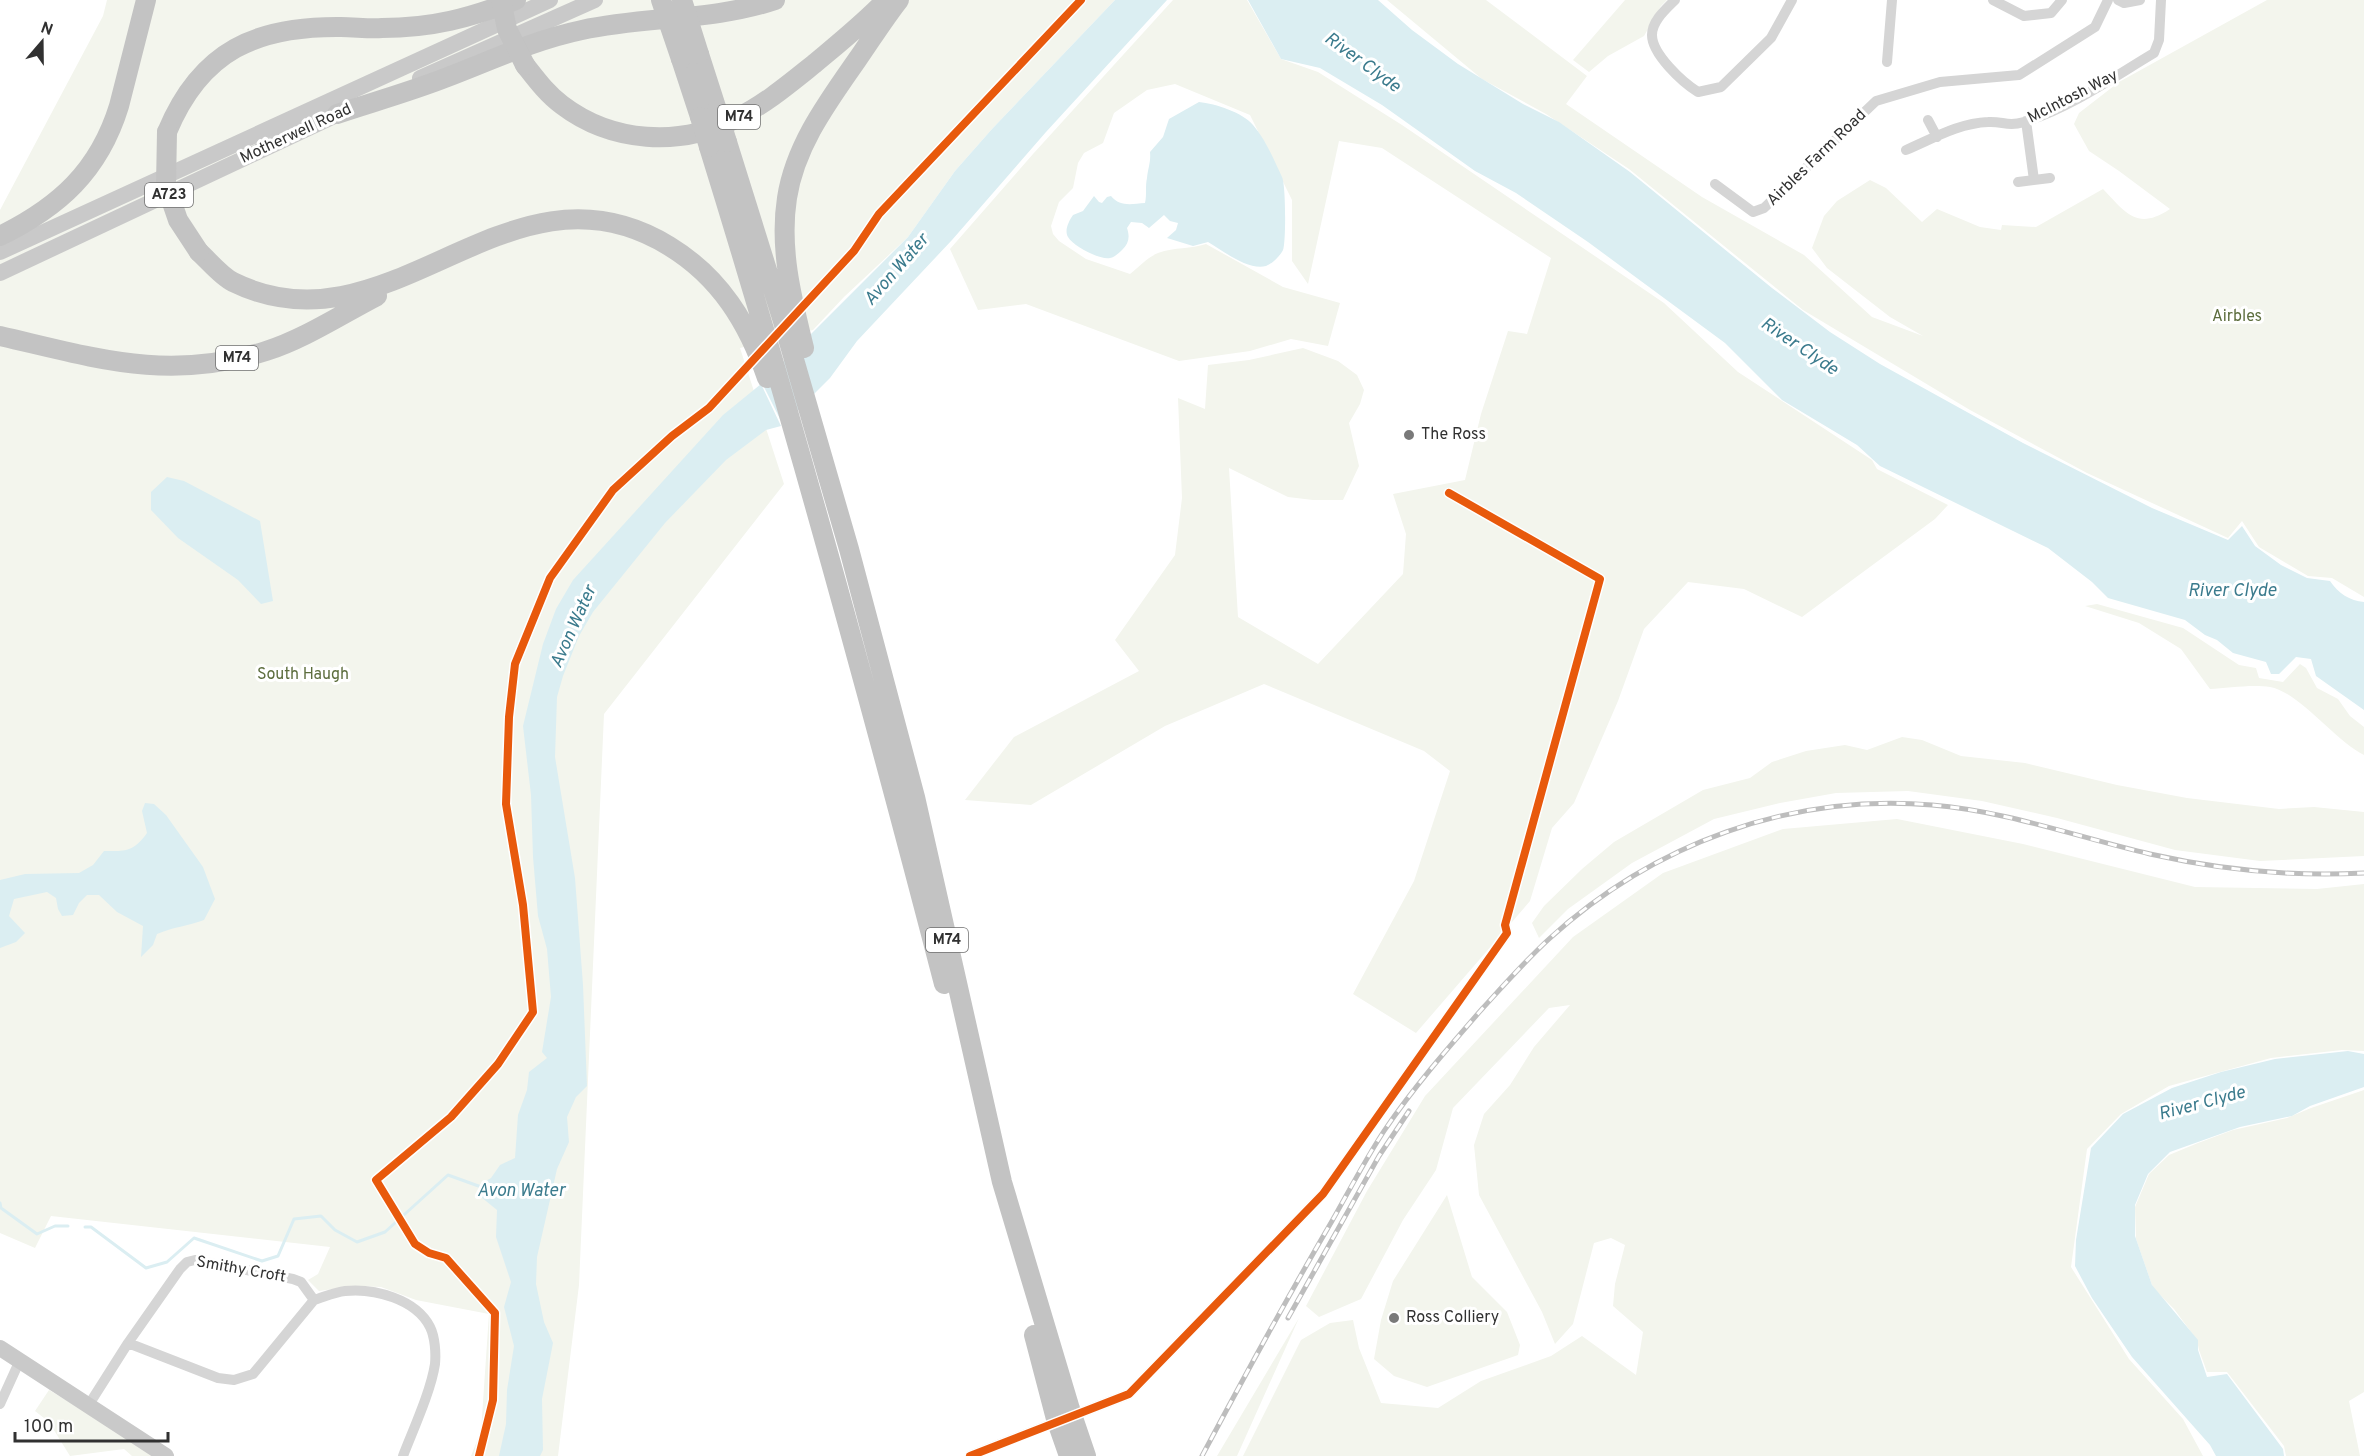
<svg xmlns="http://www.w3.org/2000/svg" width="2364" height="1456" font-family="Overpass,sans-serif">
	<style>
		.green { fill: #f3f5ed }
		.water { fill: #dbeef2 }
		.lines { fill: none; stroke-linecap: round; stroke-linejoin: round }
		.stream { stroke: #dbeef2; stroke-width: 3 }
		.minor { stroke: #d5d5d5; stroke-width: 10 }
		.primary { stroke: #c9c9c9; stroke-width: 16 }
		.motorway { stroke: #c3c3c3; stroke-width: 20 }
		.rail-casing { stroke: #bdbdbd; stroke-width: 5 }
		.rail { stroke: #fff; stroke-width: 3; stroke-dasharray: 9; stroke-linecap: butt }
		.minor-bridge { stroke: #d5d5d5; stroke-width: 10 }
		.motorway-bridge { stroke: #c3c3c3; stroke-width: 20 }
		.cycleway-casing { stroke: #fff; stroke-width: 11 }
		.cycleway { stroke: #e8590c; stroke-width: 8 }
		.poi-dot { fill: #797979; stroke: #fff; stroke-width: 2 }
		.labels { text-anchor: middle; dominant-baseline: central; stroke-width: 6; stroke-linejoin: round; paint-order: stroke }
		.shield { fill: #fff; stroke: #6f6f6f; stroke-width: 1.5 }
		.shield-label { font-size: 15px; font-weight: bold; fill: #313131 }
		.street-label { font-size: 16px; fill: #313131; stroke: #fff }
		.park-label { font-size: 16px; fill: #5c6d3d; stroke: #fff }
		.poi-label { font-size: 16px; fill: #313131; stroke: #fff; text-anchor: start }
		.water-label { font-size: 18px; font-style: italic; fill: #3b7b8d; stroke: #fff }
	</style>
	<rect width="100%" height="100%" fill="#fff"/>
	<path class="green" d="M107,0h1008l-123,129 -37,42 -47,66 -64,60 -31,33 -73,18 44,136 -180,230 -25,571 -21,171h-87l10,-25 8,-117 -73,-14 -35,-13 -27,-1 -35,5 -11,-11 10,-6 12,-27 -279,-31 -16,32 -35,-15v-1023l103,-194z
		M1173,0h74l34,59 37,13 84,53 262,178 74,69 134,88 5,9 71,36 -13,14 -133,98 -58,-28 -56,-7 -44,47 -26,72 -44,102 -22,25 -22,73 -114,132 -63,-39 61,-113 36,-110 -26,-20 -160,-67 -99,42 -134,79 -66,-5 49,-63 125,-66 -24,-31 60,-85 7,-57 -4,-100 27,11 3,-44 41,-5 54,-12 35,13 19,14 7,15 -4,14 -11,19 10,43 -16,34h-30l-25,-3 -59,-29 9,149 80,47 85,-90 3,-40 -13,-40 72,-14 16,-66 27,-83 19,3 24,-76 -169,-110 -43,-7 -31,143 -16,-23v-61l-42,-85 -75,-31 -28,6 -33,23 -11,30 -19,10 -6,10 -5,25 -14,14 -8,24 2,8 6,7 27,18 44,15c9,-7 18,-17 28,-21 17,-6 33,-4 48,-9l77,43 57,16 -12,43 -37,-7 -41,12 -71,10 -153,-57 -48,6 -28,-61 83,-95z
		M1387,0h99l101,76 -21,28 136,93 102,58 68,62 51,19 -33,-19 -63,-49 -15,-20 12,-32 13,-15 33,-21 16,8 36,34 15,-13 43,18 21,3 1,-5 34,2 67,-38c23,24 34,42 67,20l-51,-38 -30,-20 -15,-27 5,-11 40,-31 148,-82h97v597l-32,-19 -24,-2 -49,-29 -17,-26 -14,17 -141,-65 -117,-63 -167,-100 -174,-141 -83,-55 -64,-35z
		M1625,0h42l-6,6 -17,30 -36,20 -19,16 -16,-12z
		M2097,604l86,24 56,37 17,3 3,10 24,4 17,-18 6,4 11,20 21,11 12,17 14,11v28c-29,-14 -65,-63 -94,-68 -17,-3 -43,1 -60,2l-29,-40 -42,-26 -54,-17z
		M1902,737l20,3 39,16 64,7 92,22 70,13 92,11 35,-2 50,5v44l-104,5 -85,-11 -118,-32 -75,-17 -74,-10 -72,2 -56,10 -66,16 -82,44 -64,46 -29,29 -7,-15 12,-17 38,-37 32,-27 89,-52 47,-12 22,-16 34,-11 39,-6 22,5z
		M1897,819l126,25 172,43 122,2 47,-5v167l-22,-1 -71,8 -102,28 -48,28 -34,35 -16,118 58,92 54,60 20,37h-960l58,-116 29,-17 23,-3 6,28 22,55 57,5 43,-27 70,-25 31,-20 54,39 7,-43 -30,-26 2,-22 10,-39 -14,-7 -17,5 -21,81 -18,20 -13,-32 -63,-117 -5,-50 10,-31 26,-29 24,-38 36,-42 -21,3 -96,100 -17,62 -33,50 -42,79 -42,18 -13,-11 61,-115 58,-95 148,-159 90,-64 120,-44z
		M2364,1090v302l-15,9 11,55h-74l-2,-10 -57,-74h-20l-8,-22 -2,-10 -23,-31 -21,-21 -17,-49 -1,-32 14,-33 20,-19 29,-12 35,-13 54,-12 24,-10z
		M1447,1195l25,82 35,35 13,33 -2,10 -91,32 -33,-11 -20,-17 7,-39 12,-39z
		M1299,1318l-62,138h-20z
		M49,1390l75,45 31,21h-23l-8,-7 -54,7 -21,-34 -14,-11z"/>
	<path class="water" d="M1115,0h52l-121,132 -94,108 -95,101 -27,37 -47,47 -21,-42 146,-146 47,-66 37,-42z
		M1248,0h130l34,30 46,34 65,40 36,18 71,50 142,116 58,44 50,32 143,79 129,65 76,32 14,-14 13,20 26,19 26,13 23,3c8,12 20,20 34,21v108l-48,-34 -5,-17 -15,-2 -17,17h-8l-5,-12 -33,-9 -16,-13 -12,-5 -20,-15 -77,-22 -16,-16 -44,-34 -168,-82 -23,-21 -75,-45 -57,-57 -137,-101 -72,-49 -41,-22 -93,-66 -62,-37 -39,-9z
		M1199,102c17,2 43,10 54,23 13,15 21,35 29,52 4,8 4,66 1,73 -3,6 -11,14 -17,16 -17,5 -43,-15 -58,-24l-15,4 -26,-8 9,-8 2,-7 -8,-2 -6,-6 -15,13 -7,-5 -11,-1 -4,6c3,9 2,15 -5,22 -3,3 -7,7 -12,8 -10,2 -36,-11 -42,-21 -4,-7 1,-16 5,-22l10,-4 11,-15 5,6 3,1 5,-6 4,-1c9,11 20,8 34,7 2,-9 0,-16 2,-25 1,-10 4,-16 3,-26l13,-15 6,-18z
		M761,384l20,42 -15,4 -40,30 -61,63 -72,89 -14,24 -16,40 -6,21 -2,60 20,121 8,107 4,101 -11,11 -9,20 2,25 -12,27 -20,88 -1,27 8,38 9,21 -11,56 1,51 -3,6h-41l7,-32 1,-34 7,-44 -10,-39 7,-25 -15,-45 1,-27 -16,-13 3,-15 7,-4 9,-13 15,-7 3,-43 9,-25 2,-18 18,-14 -5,-6 9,-55 -4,-48 -9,-33 -5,-59 -2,-62 -8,-69 20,-82 13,-35 17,-29 150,-165z
		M167,477l17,4 76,40 13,80 -12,3 -23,-24 -60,-42 -27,-28v-18z
		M145,803l9,1 12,11 37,52 12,32 -11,21c-16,6 -31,7 -47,14l-4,11 -12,12 2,-31 -26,-14 -18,-17h-12l-8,8 -6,12 -11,1 -4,-7 -2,-11 -9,-6 -33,7 -5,17 16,17 -9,9 -16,6v-68l25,-6 54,-1 14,-8 11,-14c20,0 29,2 43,-18l-5,-22z
		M2348,1051l16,3v33l-54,19 -18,10 -52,11 -70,25 -22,22 -13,31v31l17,49 46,55v10l9,27 20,-3 56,75 1,7h-68l-6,-11 -78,-88 -40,-59 -17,-32 1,-26 15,-92 32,-34 49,-26 49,-16 54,-13z"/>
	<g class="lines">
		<path class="stream" d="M0,1203l1,5 36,26 18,-8h13
			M85,1227h6l55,41 21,-6 27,-24 68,23 16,-5 16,-37 27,-3 14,14 22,12 28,-10 63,-57 36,13"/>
		<path class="minor" d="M1675,0c-9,9 -23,21 -23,35 0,19 30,47 46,57l23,-5 50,-49 21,-38
			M1993,0l31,16 27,-3 11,-13
			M2118,0l6,3 16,-3
			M1887,62l5,-62
			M1928,120l9,17
			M2026,121l8,59
			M1906,150c26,-11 53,-27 82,-28 15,-1 19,5 36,0 46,-14 88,-44 130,-69l5,-13 2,-40
			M2018,182l32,-4
			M1715,184l38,28 11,-4 112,-107 64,-19 79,-7 76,-48 13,-27
			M128,1343l90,35 16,2 19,-6 61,-74
			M1129,1394l194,-200 184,-261 -2,-8 95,-346 -151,-86
			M0,1404l20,-44
			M88,1406l40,-63 52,-74 7,-7 8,-2 98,19 8,3 13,18c10,-3 21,-8 31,-9 29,-3 71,8 85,36 5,10 6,26 5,37 -4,27 -22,66 -32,92
			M970,1456l33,-13"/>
		<path class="primary" d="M420,78l175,-78
			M0,252l550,-252
			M0,273l347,-163
			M0,1348l166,108"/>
		<path class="motorway" d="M699,54l18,56
			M681,59l19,58
			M525,65c11,14 22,29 37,40 50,38 118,42 173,14 29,-14 54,-35 79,-55 25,-21 50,-41 72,-64
			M337,114c36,-12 72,-22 108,-36 45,-17 89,-38 137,-48 64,-14 131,-9 193,-30
			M167,132c34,-82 90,-106 174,-105 14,0 28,2 41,1 50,0 88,-10 134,-28
			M727,142l55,176 67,231 66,248 87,385 68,227 16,47
			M709,147c86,277 162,556 235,837
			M0,236c59,-29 99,-65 119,-130l27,-106
			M199,252c10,9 22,24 34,30 158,78 275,-135 436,-36 51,31 79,77 98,132
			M0,336c96,22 168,46 266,15 38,-12 76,-37 111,-55
			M804,348c-12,-49 -25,-99 -17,-150 8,-52 40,-95 70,-138 14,-20 27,-41 42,-60
			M1034,1335l22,84 13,37"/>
		<g class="rail-casing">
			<path id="rail" d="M1288,1318l91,-162 30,-45
				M1202,1456c42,-79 85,-158 130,-235 17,-30 33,-61 52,-90 29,-43 64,-83 98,-122 22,-24 43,-48 67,-70 104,-95 241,-146 383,-134 74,6 145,32 218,49 71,16 141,23 214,19"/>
		</g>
		<use href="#rail" class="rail"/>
		<path class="minor-bridge" d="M1003,1443l126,-49"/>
		<path class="motorway-bridge" d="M501,0l6,29 18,36
			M661,0l20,59
			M682,0l17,54
			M717,110l10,32
			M700,117l9,30
			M167,132l-1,53 12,35 21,32"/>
		<g class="cycleway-casing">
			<path id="cycleway" d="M479,1456l14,-56 2,-87 -49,-55 -17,-5 -14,-9 -39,-64 75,-63 47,-53 35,-52 -10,-107 -17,-101 3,-87 6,-53 35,-86 63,-88 59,-54 37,-28 145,-157 25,-37 202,-214
				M970,1456l159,-62 194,-200 184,-261 -2,-8 95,-346 -151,-86"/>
		</g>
		<use href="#cycleway" class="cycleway"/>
	</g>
	<g class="poi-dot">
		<circle cx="1409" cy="435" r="6"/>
		<circle cx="1394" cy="1318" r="6"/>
	</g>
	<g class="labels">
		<g class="shield">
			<rect x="718" y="105" width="42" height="24" rx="4.5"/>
			<rect x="145" y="183" width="48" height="24" rx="4.5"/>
			<rect x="216" y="346" width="42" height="24" rx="4.5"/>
			<rect x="926" y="928" width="42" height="24" rx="4.5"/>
		</g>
		<g class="shield-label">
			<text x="739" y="117">M74</text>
			<text x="169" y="195">A723</text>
			<text x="237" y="358">M74</text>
			<text x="947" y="940">M74</text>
		</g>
		<g class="street-label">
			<text transform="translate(2073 97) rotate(-27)">McIntosh Way</text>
			<text transform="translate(296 134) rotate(-25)">Motherwell Road</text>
			<text transform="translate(1817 158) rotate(-44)">Airbles Farm Road</text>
			<text transform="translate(241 1270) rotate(10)">Smithy Croft</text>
		</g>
		<g class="park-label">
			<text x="2237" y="317">Airbles</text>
			<text x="303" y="675">South Haugh</text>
		</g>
		<g class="poi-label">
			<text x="1421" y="435">The Ross</text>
			<text x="1406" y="1318">Ross Colliery</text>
		</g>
		<g class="water-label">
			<text transform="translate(1362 63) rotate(36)">River Clyde</text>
			<text transform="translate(897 270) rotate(-49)">Avon Water</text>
			<text transform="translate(1799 347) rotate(34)">River Clyde</text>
			<text x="2232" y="591">River Clyde</text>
			<text transform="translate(574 627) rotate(-66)">Avon Water</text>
			<text transform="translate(2202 1104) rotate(-15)">River Clyde</text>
			<text x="521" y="1191">Avon Water</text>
		</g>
	</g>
	<g transform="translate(42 42) rotate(20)" stroke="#ffffff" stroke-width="4.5" paint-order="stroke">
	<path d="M0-4.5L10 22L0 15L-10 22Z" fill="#313131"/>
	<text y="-9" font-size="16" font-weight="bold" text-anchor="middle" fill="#313131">N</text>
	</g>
	<path d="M15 1432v9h153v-9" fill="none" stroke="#313131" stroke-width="3"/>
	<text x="24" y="1432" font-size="18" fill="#313131" stroke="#ffffff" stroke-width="4.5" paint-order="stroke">100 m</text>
</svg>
